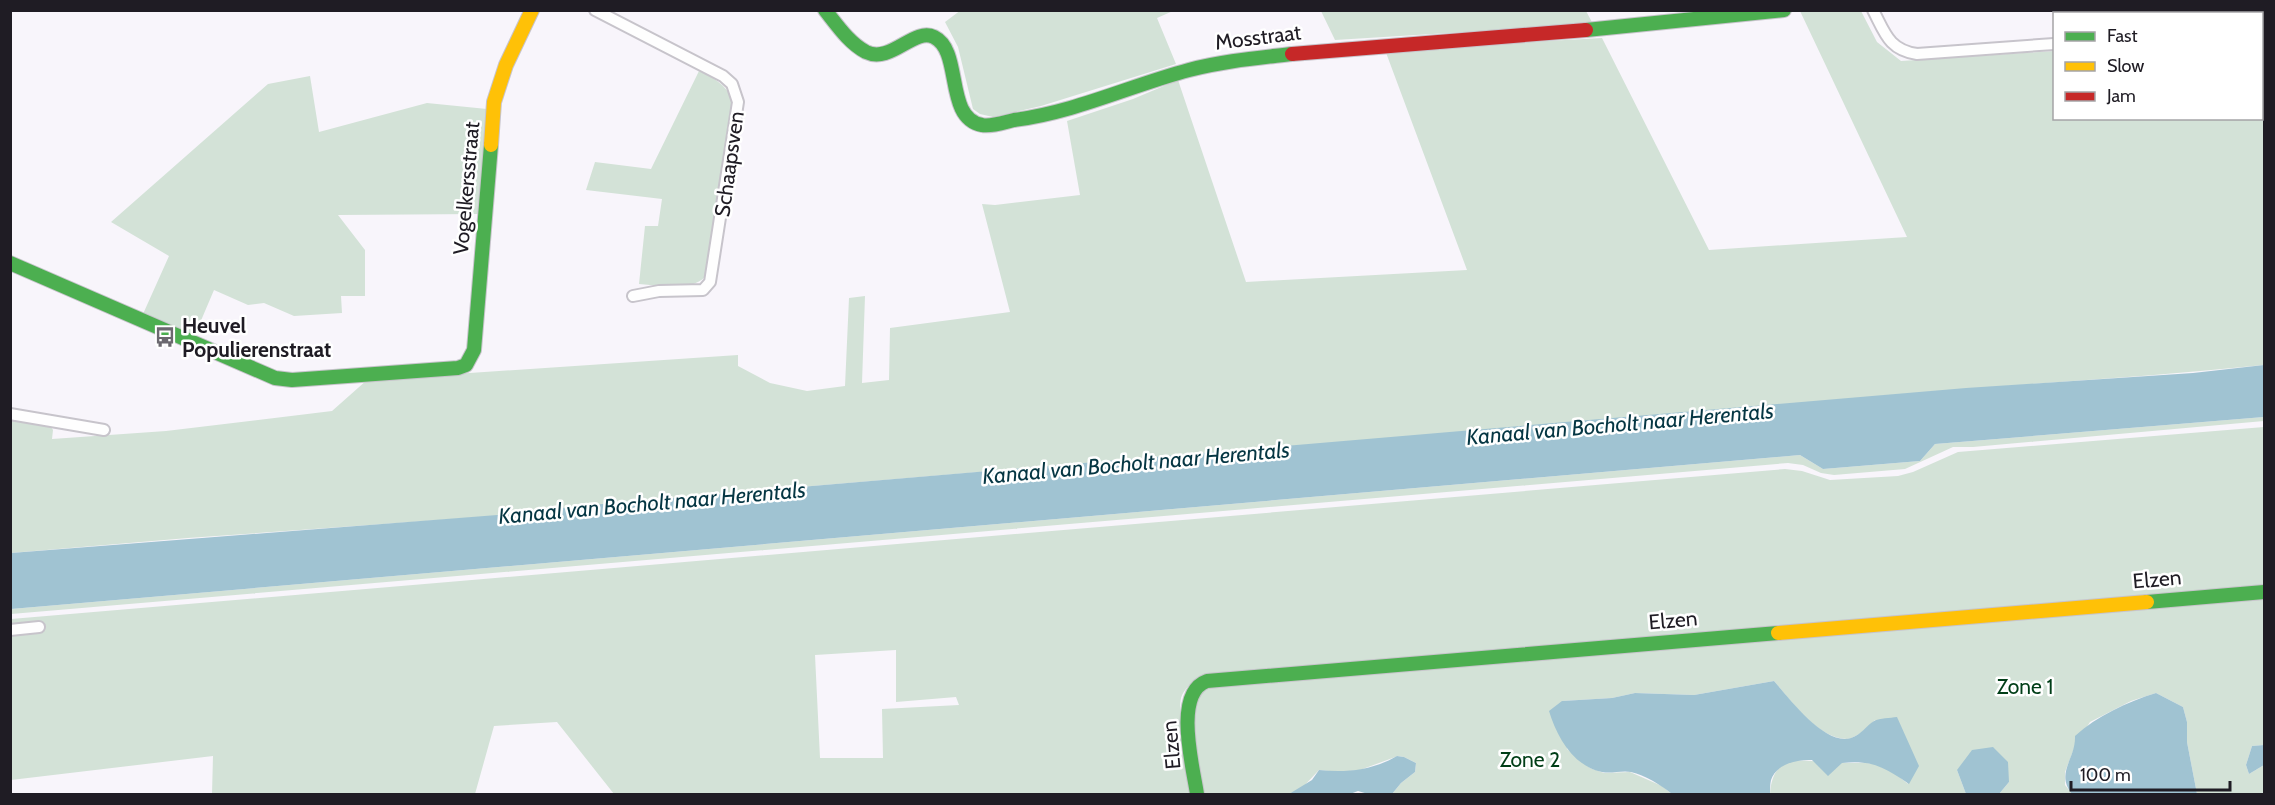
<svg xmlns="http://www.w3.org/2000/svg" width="2275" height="805" font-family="Cabin,sans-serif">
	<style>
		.green { fill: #d3e2d7; fill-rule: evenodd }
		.water { fill: #a0c3d2 }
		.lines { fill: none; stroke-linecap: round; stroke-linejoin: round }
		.street-casing { stroke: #c7c4cb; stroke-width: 14 }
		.fast-casing { stroke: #c7c4cb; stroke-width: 16 }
		.slow-casing { stroke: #c7c4cb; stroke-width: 16 }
		.jam-casing { stroke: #c7c4cb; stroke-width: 16 }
		.street { stroke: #fefefe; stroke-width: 10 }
		.fast { stroke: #4caf50; stroke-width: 14 }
		.slow { stroke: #ffc107; stroke-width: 14 }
		.jam { stroke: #c62828; stroke-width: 14 }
		.labels { text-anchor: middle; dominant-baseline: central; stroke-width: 5; stroke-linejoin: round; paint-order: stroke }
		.street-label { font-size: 21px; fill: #1f1c24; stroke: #fff }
		.poi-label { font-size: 21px; font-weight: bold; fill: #1f1c24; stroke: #fff; text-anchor: start }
		.park-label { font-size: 21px; fill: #003e17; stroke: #fff }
		.water-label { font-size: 22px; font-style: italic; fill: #053643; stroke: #fff }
	</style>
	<rect width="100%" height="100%" fill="#f8f5fb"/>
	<path class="green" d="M961,10l212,1 -16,7 19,46 -135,42 -48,11 -13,-3 -7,-5 -15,-62 -13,-25z
		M1321,11h265l7,13 -258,16z
		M1800,11h61l16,31 24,19 153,-10v67h208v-82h2v329c-124,13 -248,19 -372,30 -438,39 -876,73 -1314,111l-42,6 -9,-1 -4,3 -335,24 -177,15v-134l38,5 4,6 -1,9 114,-8 166,-20 35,-31 371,-25v11l32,17 37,8 38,-5 4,-88 16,-2 -3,87 27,-3 1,-52 120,-16 -28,-108 13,1 85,-10 -13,-74 66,-22 45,-19 68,202 221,-12 -82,-220 217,-12 107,212 198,-13z
		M699,71c14,6 27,14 33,28l-27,178c-17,16 -45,8 -66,7l6,-58h13l4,-27 -76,-9 9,-28 56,7z
		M310,76l9,56 108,-29 60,6 -8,105 -141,1 27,35v46h-24l1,17 -48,3 -30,-13 -16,2 -34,-15 -20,47 -51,-23 26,-58 -58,-34 157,-138z
		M2264,417v4l-291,26h-20l-48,22 -71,6 -13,-2 -18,-8 -15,-2 -1777,151v-5l1789,-154 23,14 97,-8 15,-17z
		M2264,427v159l-1065,90c-6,6 -16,14 -18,22 -4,17 8,76 11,96h-578l-57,-72 -63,4 -19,68h-263l1,-38 -202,24v-146l30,-3v-9l-30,4v-7l1774,-150 17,2 28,9 68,-4 15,-4 45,-20zM896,650v52l60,-5 3,8 -77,4 1,49h-63l-5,-103z
		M2264,597v148l-12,1 -6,19 3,9 15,-9v29h-67l-10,-52v-20l-4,-15 -27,-14 -25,8 -41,21 -15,24 -10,26v13l7,9h-73l10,-12 -52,-12 9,24h-196c3,-48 41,-30 73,-31 15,0 28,-2 42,4 8,4 16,11 23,17l-33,-64c-7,7 -18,18 -28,19 -29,0 -56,-38 -73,-58l-80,14 -59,-2 -23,5 -50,3 5,48 23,19 14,5 26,-1 32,14 10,8h-280l9,-11 14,-11 1,-9 -12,-6 -6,-1 -38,14 -21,2 -20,-2 -17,18 -13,6h-86l-10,-72v-22l9,-12 18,-3z"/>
	<path class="water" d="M2264,365v52l-329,27 -15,17 -97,8 -23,-14 -1789,154v-56l511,-40 2,6 12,-1v-7l42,-5 1388,-118 227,-15z
		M1774,681c15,17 51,65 77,57 10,-3 15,-12 23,-17 6,-3 16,-3 23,-4l22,49 -10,18c-25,-17 -37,-24 -67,-21l-14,13 -16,-16c-14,-1 -36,4 -41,20 -1,4 -1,10 -1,14h-98c-11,-9 -27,-19 -41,-22 -9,-2 -20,2 -29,0 -29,-6 -45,-35 -53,-61l13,-10 50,-3 23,-5 59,2z
		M2156,693l27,14 4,15v20l10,52h-125c-17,-21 4,-35 3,-58 22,-20 52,-34 81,-43z
		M2264,745v20l-15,9 -3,-9 6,-19z
		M1993,747l15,15 1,20 -10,12h-33l-9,-24 15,-20z
		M1397,756l7,1 12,6 -1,9 -14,11 -9,11h-24l-10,-3 -8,3h-61l23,-14 7,-10c28,3 54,0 78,-14z"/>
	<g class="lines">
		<g class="street-casing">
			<path id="street" d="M595,10l128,66 9,8 6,18 -28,180 -7,8 -44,1 -26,5
				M1873,10c12,23 16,40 44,44l137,-10
				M2141,10l1,4
				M2160,10l1,4
				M2262,29h2
				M10,414l94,16
				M10,630l29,-3"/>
		</g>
		<g class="fast-casing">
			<path id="fast" d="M825,10c12,15 24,33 41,42 25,12 48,-25 68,-15 29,14 10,81 48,88 9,2 23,-3 32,-5 62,-8 115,-34 175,-50 34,-9 69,-12 103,-16
				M1586,30l198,-20
				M10,263l265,115 17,2 166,-12 8,-3 8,-15 17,-205
				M2147,602l117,-10
				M1197,794c-4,-27 -24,-101 10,-113l571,-48"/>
		</g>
		<g class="slow-casing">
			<path id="slow" d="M491,145l3,-43 12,-37 26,-55
				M1778,633l369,-31"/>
		</g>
		<g class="jam-casing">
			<path id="jam" d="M1292,54l294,-24"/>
		</g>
		<use href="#street" class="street"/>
		<use href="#fast" class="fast"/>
		<use href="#slow" class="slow"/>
		<use href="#jam" class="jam"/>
	</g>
	<defs>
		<g id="bus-bare" transform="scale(1.62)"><path d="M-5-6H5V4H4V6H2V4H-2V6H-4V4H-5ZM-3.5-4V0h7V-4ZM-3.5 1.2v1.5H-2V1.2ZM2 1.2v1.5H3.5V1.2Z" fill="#6b686f" stroke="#fff" stroke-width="2.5" paint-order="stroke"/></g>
	</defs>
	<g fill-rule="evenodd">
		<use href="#bus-bare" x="165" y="337"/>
	</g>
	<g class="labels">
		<g class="street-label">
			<text transform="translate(1258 37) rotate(-7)">Mosstraat</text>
			<text transform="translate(729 164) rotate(-82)">Schaapsven</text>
			<text transform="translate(466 188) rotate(-85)">Vogelkersstraat</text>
			<text transform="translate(2157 579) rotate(-5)">Elzen</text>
			<text transform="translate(1673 620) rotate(-5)">Elzen</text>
			<text transform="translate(1171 745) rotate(-95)">Elzen</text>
		</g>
		<g class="poi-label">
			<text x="182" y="325">Heuvel<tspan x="182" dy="24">Populierenstraat</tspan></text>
		</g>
		<g class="park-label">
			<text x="2025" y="686">Zone 1</text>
			<text x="1530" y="759">Zone 2</text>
		</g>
		<g class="water-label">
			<text transform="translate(1620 424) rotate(-5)">Kanaal van Bocholt naar Herentals</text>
			<text transform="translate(1136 463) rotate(-5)">Kanaal van Bocholt naar Herentals</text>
			<text transform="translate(652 503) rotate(-5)">Kanaal van Bocholt naar Herentals</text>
		</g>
	</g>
	<rect width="2275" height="805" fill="none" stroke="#1f1c24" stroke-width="24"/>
	<rect x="2053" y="12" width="210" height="108" fill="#ffffff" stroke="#a5a4a7" stroke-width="1.5"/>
	<rect x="2065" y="32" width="30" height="9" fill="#4caf50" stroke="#a5a4a7" stroke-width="1.5"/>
	<text x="2107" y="42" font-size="18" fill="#1f1c24">Fast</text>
	<rect x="2065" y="62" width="30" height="9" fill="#ffc107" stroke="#a5a4a7" stroke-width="1.5"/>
	<text x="2107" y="72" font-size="18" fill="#1f1c24">Slow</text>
	<rect x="2065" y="92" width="30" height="9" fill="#c62828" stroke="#a5a4a7" stroke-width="1.5"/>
	<text x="2107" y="102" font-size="18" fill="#1f1c24">Jam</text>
	<path d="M2071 781v9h159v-9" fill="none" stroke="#1f1c24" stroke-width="3"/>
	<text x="2080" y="781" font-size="18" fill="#1f1c24" stroke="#ffffff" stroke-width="4.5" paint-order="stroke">100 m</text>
</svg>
